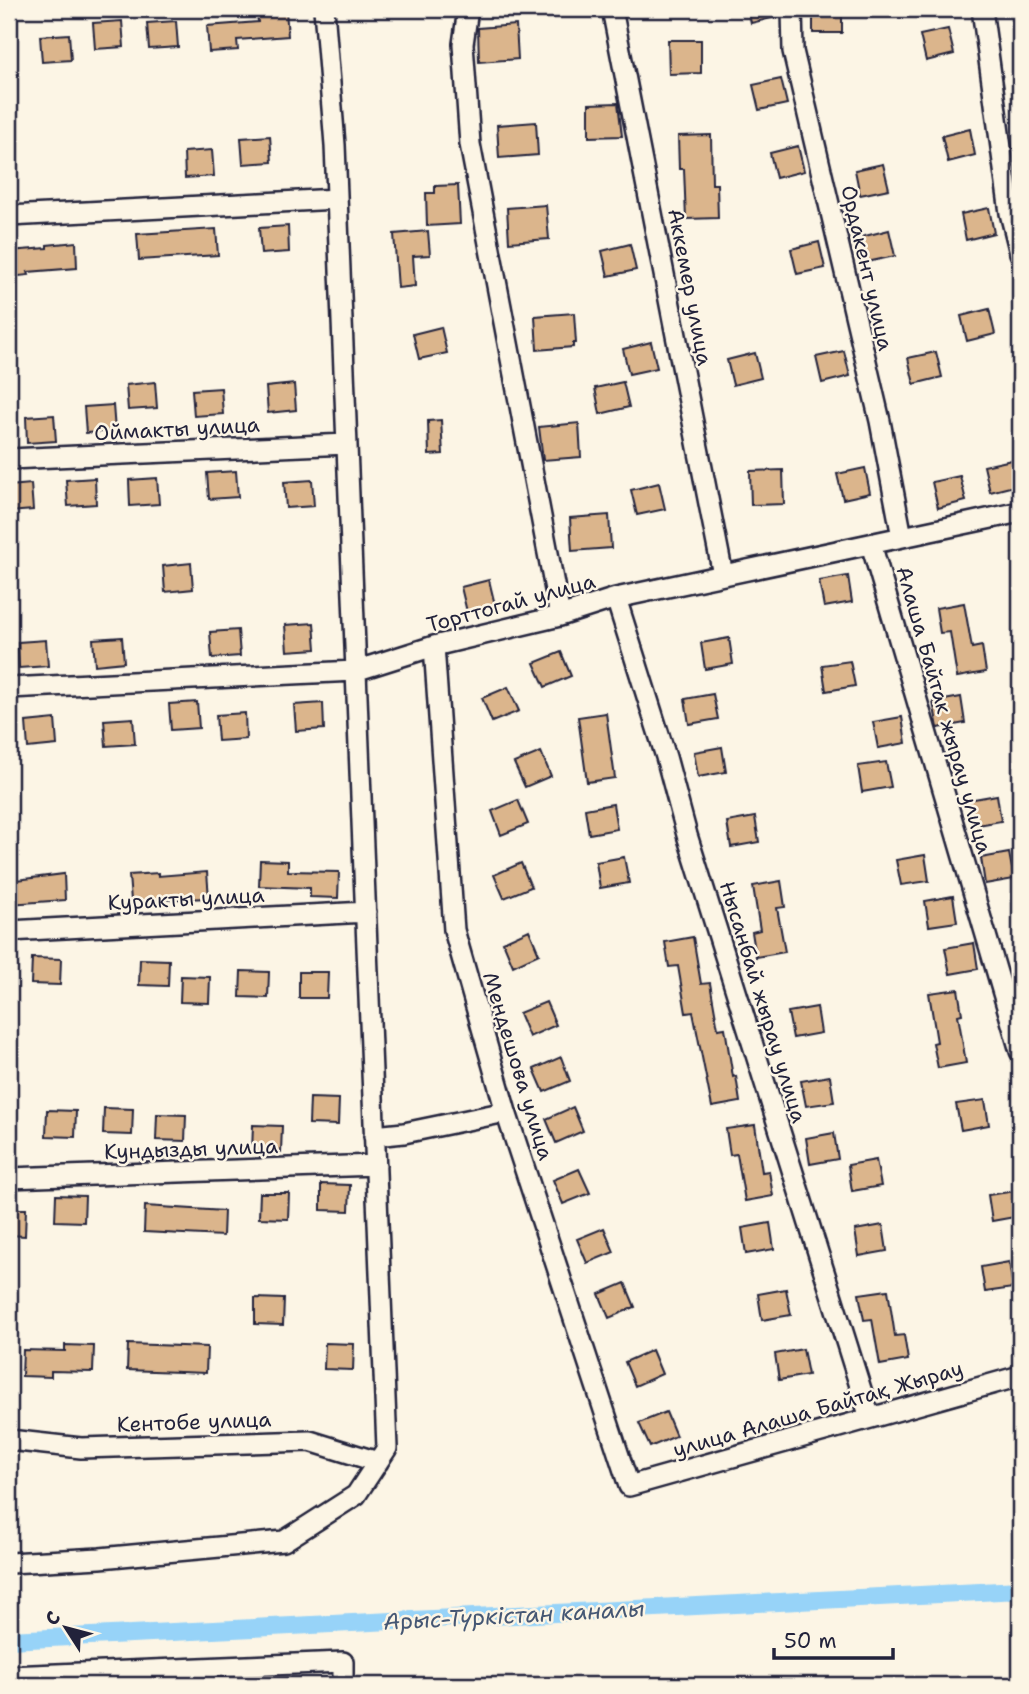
<svg xmlns="http://www.w3.org/2000/svg" width="1029" height="1694" font-family="'Shantell Sans',sans-serif">
	<style>
		.lines { fill: none; stroke-linecap: round; stroke-linejoin: round }
		.canal { stroke: #97d3f8; stroke-width: 18 }
		.building { fill: #dbb58c; stroke: #22223b; stroke-width: 2 }
		.minor-casing { stroke: #22223b; stroke-width: 24 }
		.minor { stroke: #fcf5e5; stroke-width: 19 }
		.labels { text-anchor: middle; dominant-baseline: central; stroke-width: 5; stroke-linejoin: round; paint-order: stroke }
		.street-label { font-size: 21px; fill: #22223b; stroke: #fcf5e5 }
		.water-label { font-size: 23px; font-style: italic; fill: #455774; stroke: #fcf5e5 }
	</style>
	<rect width="100%" height="100%" fill="#fcf5e5"/>
	<filter id="ink" filterUnits="userSpaceOnUse"><feTurbulence type="fractalNoise" baseFrequency=".0143" numOctaves="2"/><feDisplacementMap in="SourceGraphic" scale="14" xChannelSelector="R" yChannelSelector="G"/><feConvolveMatrix kernelMatrix="1 2 1 2 8 2 1 2 1" color-interpolation-filters="sRGB"/></filter>
	<g filter="url(#ink)">
		<g class="lines">
			<path class="canal" d="M9,1640l1011,-50"/>
		</g>
		<path class="building" d="M748,9h32v7l-29,7z
			M813,9h29v24h-29z
			M286,10l2,26 -51,4 1,10 -29,2 -2,-26 51,-4 -1,-10z
			M122,21l2,26 -29,2 -2,-26z
			M176,21l2,26 -29,2 -2,-26z
			M516,25l2,34 -39,3 -1,-34z
			M948,29l6,25 -28,7 -6,-26z
			M69,34l2,26 -29,2 -2,-26z
			M668,40h33v33l-32,1z
			M781,79l6,25 -28,6 -6,-25z
			M618,103l4,33 -33,1v-33z
			M536,122l2,33 -39,3 -2,-33z
			M970,129l5,26 -27,7 -6,-26z
			M711,135l1,49h5l1,34 -32,1 -2,-50h-5l-1,-33z
			M270,136l2,26 -29,2 -2,-26z
			M798,146l6,25 -28,7 -6,-25z
			M212,150l2,26 -29,2 -1,-26z
			M883,164l6,25 -29,6 -5,-25z
			M458,185l2,39 -33,2 -1,-33h9v-7z
			M546,205l3,34 -40,3 -2,-34z
			M989,208l5,25 -28,7 -5,-26z
			M288,226l1,26 -28,2 -2,-26z
			M216,229l2,26 -79,5 -2,-26z
			M889,230l6,26 -28,6 -6,-25z
			M428,231l2,24 -17,1 2,30 -17,2 -4,-54z
			M76,242l1,26 -49,4 1,3 -20,2v-26l38,-3v-3z
			M819,242l6,26 -28,6 -6,-25z
			M630,244l6,26 -28,6 -6,-25z
			M989,309l6,25 -28,7 -6,-25z
			M574,313l2,30h-3v4l-36,3 -2,-34z
			M441,327l6,26 -28,6 -6,-25z
			M651,342l6,26 -28,6 -6,-25z
			M844,351l6,25 -28,7 -6,-26z
			M936,352l6,25 -28,7 -6,-26z
			M755,353l6,25 -28,7 -6,-25z
			M155,382l2,26 -29,2 -2,-25z
			M623,382l6,25 -29,7 -5,-26z
			M294,384l2,26 -28,3 -2,-26z
			M221,388l2,26 -29,2 -2,-26z
			M113,405l2,26 -29,2 -2,-26z
			M54,415l2,26 -29,2 -1,-26z
			M441,420l2,34 -14,1 -1,-34z
			M579,423l2,34 -38,3 -4,-33z
			M1012,460l6,25 -28,7 -6,-26z
			M865,468l5,25 -27,6 -6,-25z
			M783,470l1,34 -33,1 -1,-34z
			M236,471l2,26 -29,2 -2,-26z
			M960,476l6,25 -28,7 -6,-26z
			M95,478l1,26 -28,2 -2,-26z
			M157,478l2,26 -29,2 -1,-26z
			M312,480l2,26 -28,2 -2,-26z
			M659,483l6,26 -28,6 -6,-25z
			M31,484l2,26 -24,2v-26z
			M609,515l2,33 -39,3 -2,-33z
			M191,563l2,26 -28,3 -2,-26z
			M848,576l4,26 -28,5 -5,-26z
			M489,580l6,25 -28,7 -6,-25z
			M964,603l8,45 10,-2 4,26 -29,5 -7,-45 -10,1 -4,-25z
			M314,623l2,26 -29,2 -2,-26z
			M238,630l2,26 -28,2 -2,-26z
			M122,637l2,25 -29,3 -2,-26z
			M729,638l4,26 -28,5 -4,-26z
			M46,640l2,26 -29,2 -1,-26z
			M561,652l10,24 -26,11 -11,-24z
			M850,661l5,25 -29,5 -4,-26z
			M508,687l11,24 -27,11 -10,-24z
			M713,694l5,25 -29,5 -4,-25z
			M961,697l4,26 -27,5 -5,-26z
			M197,702l2,26 -28,2 -2,-26z
			M323,703l1,26 -28,2 -2,-26z
			M245,713l1,26 -28,2 -2,-26z
			M606,713l9,65 -28,4 -9,-65z
			M902,717l4,26 -28,5 -5,-26z
			M133,718l2,26 -29,2 -2,-26z
			M55,719l2,26 -29,3 -2,-26z
			M722,747l4,25 -28,5 -4,-25z
			M541,752l10,24 -26,11 -11,-24z
			M886,762l5,25 -29,5 -4,-26z
			M997,795l4,26 -29,5 -4,-26z
			M518,800l10,24 -27,11 -9,-24z
			M613,804l4,25 -28,5 -4,-25z
			M755,817l4,25 -28,5 -4,-25z
			M1009,853l5,26 -29,5 -4,-26z
			M925,855l4,26 -28,4 -5,-25z
			M624,857l5,26 -29,5 -4,-26z
			M260,860l28,1v10l51,1 -1,26 -28,-1v-9l-51,-2z
			M521,863l10,24 -27,11 -10,-23z
			M207,872l2,26 -78,3 -2,-26 29,-2v3z
			M64,874l1,26 -56,4v-23z
			M781,881l4,26 -8,1 8,44 -29,5 -4,-25 8,-2 -7,-44z
			M953,896l4,26 -28,4 -4,-25z
			M529,930l10,24 -26,12 -10,-24z
			M693,937l8,47 9,-1 8,46 7,-1 8,49 3,-1 4,26 -28,5 -19,-95 -7,1 -8,-47 -9,1 -4,-25z
			M974,943l4,26 -28,5 -5,-26z
			M32,958l29,1 -1,26 -29,-1z
			M140,959l29,1 -1,26 -29,-1z
			M241,971l28,1 -1,26 -28,-1z
			M299,972h29l-1,26h-28z
			M181,976l29,1 -1,26 -29,-1z
			M958,989l4,25 -4,1 8,48 -28,5 -5,-25 4,-1 -8,-49z
			M546,1002l10,23 -27,12 -10,-24z
			M817,1007l4,26 -28,5 -5,-26z
			M561,1057l9,24 -26,11 -10,-23z
			M830,1076l4,26 -28,4 -5,-25z
			M310,1098l29,1 -1,26 -29,-1z
			M985,1100l4,25 -28,5 -5,-26z
			M573,1107l10,24 -27,12 -10,-24z
			M104,1108l29,1 -1,26 -29,-1z
			M47,1110l29,1 -1,26 -29,-1z
			M157,1114l29,1 -1,26 -29,-1z
			M253,1125l29,1 -1,26h-29z
			M755,1125l7,47 7,-1 4,25 -28,5 -8,-47 -7,1 -4,-26z
			M834,1133l4,26 -28,5 -4,-26z
			M876,1160l5,26 -29,5 -4,-26z
			M579,1169l11,24 -27,11 -10,-24z
			M321,1184l29,1 -1,26 -28,-1z
			M1016,1191l4,25 -28,5 -4,-26z
			M260,1193h29l-1,26 -29,-1z
			M56,1195l29,1 -1,26 -29,-1z
			M145,1206l79,5 -1,25 -79,-4z
			M9,1209h17l-1,27 -16,-1z
			M770,1223l4,26 -28,5 -4,-26z
			M883,1225l4,26 -28,5 -4,-26z
			M604,1228l10,24 -27,11 -10,-24z
			M1009,1262l4,26 -28,4 -4,-25z
			M625,1283l10,24 -26,11 -10,-24z
			M786,1289l5,26 -29,5 -4,-26z
			M888,1290l7,46 9,-1 4,25 -28,5 -8,-46 -8,1 -5,-26z
			M255,1298l29,1 -1,26 -28,-1z
			M325,1343l29,1 -1,26 -29,-1z
			M128,1344l79,3 -1,26 -79,-3z
			M65,1345l29,1 -1,26 -42,-1v6l-29,-1 1,-26 42,1z
			M803,1349l5,26 -29,5 -4,-26z
			M652,1350l10,24 -27,12 -10,-24z
			M666,1412l10,24 -26,11 -11,-24z"/>
		<g class="lines">
			<g class="minor-casing">
				<path id="minor" d="M468,9l-5,35 7,100 90,472
					M612,9l111,566
					M792,9l1,42 87,370 22,116
					M982,9l28,204 10,40
					M9,216l328,-17
					M9,459l338,-15
					M871,544l149,507
					M616,598l50,159 21,78 183,583
					M434,646l20,284 52,182 123,374 391,-110
					M9,688l346,-17 79,-25 126,-30 56,-18 404,-86
					M9,931l357,-19
					M374,1136l30,-3 102,-21
					M9,1178l367,-13
					M9,1440l72,8 229,-7 68,21
					M9,1563l91,-5 184,-17 72,-46 31,-47 -52,-1303 -11,-136
					M9,1676l334,-14v23"/>
			</g>
			<use href="#minor" class="minor"/>
		</g>
	</g>
	<g class="labels">
		<g class="street-label">
			<text transform="translate(867 268) rotate(77)">Ордакент улица</text>
			<text transform="translate(690 287) rotate(79)">Аккемер улица</text>
			<text transform="translate(177 429) rotate(-3)">Оймакты улица</text>
			<text transform="translate(511 603) rotate(-15)">Торттогай улица</text>
			<text transform="translate(944 710) rotate(74)">Алаша Байтак жырау улица</text>
			<text transform="translate(186 899) rotate(-3)">Куракты улица</text>
			<text transform="translate(763 1002) rotate(73)">Нысанбай жырау улица</text>
			<text transform="translate(518 1066) rotate(73)">Мендешова улица</text>
			<text transform="translate(191 1149) rotate(-2)">Кундызды улица</text>
			<text transform="translate(818 1409) rotate(-16)">улица Алаша Байтақ Жырау</text>
			<text transform="translate(194 1422) rotate(-2)">Кентобе улица</text>
		</g>
		<g class="water-label">
			<text transform="translate(514 1615) rotate(-3)">Арыс-Түркістан каналы</text>
		</g>
	</g>
	<rect width="1029" height="1694" fill="none" stroke="#fcf5e5" stroke-width="35"/>
	<rect x="18" y="18" width="994" height="1659" fill="none" stroke="#22223b" stroke-width="2.5" filter="url(#ink)"/>
	<g transform="translate(66 1628) rotate(306)" stroke="#fcf5e5" stroke-width="5" paint-order="stroke">
	<path d="M0-5L12 26L0 18L-12 26Z" fill="#22223b"/>
	<text y="-10" font-size="19" font-weight="bold" text-anchor="middle" fill="#22223b">С</text>
	</g>
	<path d="M774 1648v10h119v-10" fill="none" stroke="#22223b" stroke-width="3.5"/>
	<text x="784" y="1648" font-size="21" fill="#22223b" stroke="#fcf5e5" stroke-width="5" paint-order="stroke">50 m</text>
</svg>
